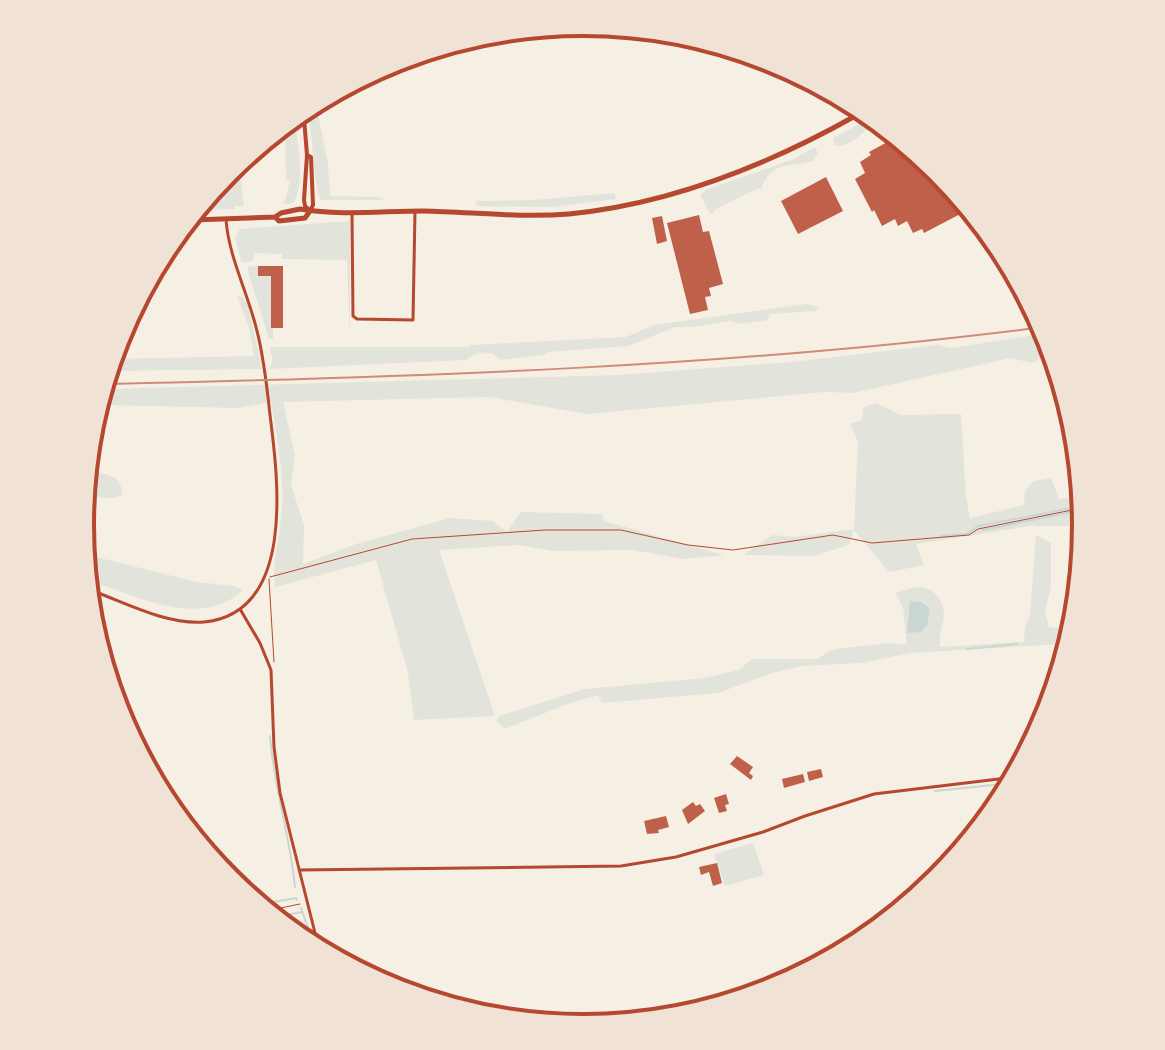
<svg xmlns="http://www.w3.org/2000/svg" width="1165" height="1050" font-family="'Alegreya Sans',sans-serif">
	<style>
		.green { fill: #e2e4dc }
		.water { fill: #c9d6d2 }
		.lines { fill: none; stroke-linecap: round; stroke-linejoin: round }
		.stream { stroke: #c9d6d2; stroke-width: 2 }
		.building { fill: #bf614a }
		.path { stroke: #b5482f; stroke-width: 1 }
		.minor { stroke: #b5482f; stroke-width: 3 }
		.tertiary { stroke: #b5482f; stroke-width: 4 }
		.primary { stroke: #b5482f; stroke-width: 5 }
		.rail { stroke: #cf8b77; stroke-width: 2 }
		.rim { fill: none; stroke: #b5482f; stroke-width: 4 }
	</style>
	<rect width="100%" height="100%" fill="#f6efe4"/>
	<path class="green" d="M317,109l11,55 2,32 47,1 10,3h-67c-8,-26 -6,-57 -12,-85z
		M865,121l7,4c-11,9 -23,23 -38,20l-1,-7z
		M295,124c3,22 11,59 -2,79l-9,1 6,-23 -4,-1 -1,-50z
		M815,147l3,6 -5,8c-26,6 -43,1 -52,29l-2,-2 -3,1 -42,21v3l-4,1 -10,-19 7,-6 85,-29z
		M230,167l9,1 5,38h-10v3l-34,1 6,-10 7,-1v-9z
		M614,193l2,6 -64,8 -75,-1 -2,-5 59,-1z
		M350,221v116l-3,-77 -65,-1v-5l-28,-1 -1,7 -8,3 -4,-2 -6,-23 5,-9z
		M251,266h7v10h13v51l2,1v11h-4l-22,-71z
		M237,296l6,1 5,9 14,63 -152,2 3,-12 141,-3 -5,-29z
		M806,304l14,4 -5,3 -45,3 -3,6 -28,4 -8,-3 -37,6h-19l-47,19 -80,6 -4,3 -43,5 -9,-7 -17,1 -9,6 -197,9 4,-8 -3,-14h199l2,-2 155,-8 28,-12z
		M1047,333l3,11 -9,2 2,11 -11,6 -21,-5 -158,35 -28,-1 -238,22 -98,-17 -206,5 12,53 -4,30 13,40 -1,39 53,-20 94,-26 42,3 15,11 14,-20 81,2 2,7 120,34 -41,4 -50,-9 -81,1 -33,-6 -80,5 56,166 -81,4 -6,-47 -32,-113 -101,27c-3,-28 6,-53 7,-80 2,-36 -5,-70 -11,-105l-33,6 -135,-3 4,-16 511,-14 174,-13 145,-17 15,3z
		M877,403l23,12 61,-1 5,83 4,21 54,-13 1,-13 8,-11 18,-3 8,21 18,-2 -2,-23 10,52h-55l-114,18 8,21 -35,7 -35,-42 -5,15 -35,11 -71,-1 30,-20 21,2 60,-8 4,-87 -8,-18 12,-4 1,-13z
		M90,471c16,3 33,4 32,24l-9,3 -28,-1z
		M1036,535l15,8v44l-6,25 4,15 16,1 -3,16 -152,9 -48,10 -60,3 -30,7 -54,20 -116,10 -4,-8 -28,8 -65,26 -8,-8 2,-5 86,-27 120,-11 34,-8 13,-11h66l11,-8 15,-3 45,-5 18,2 -4,-38 -8,-14c8,-2 18,-6 26,-6 16,1 26,20 22,34 -2,10 -4,15 -3,26l84,-5 1,-15 5,-13z
		M85,554l112,28 37,4 9,4c-42,40 -107,6 -152,-9z
		M753,843l11,32 -39,11 -11,-32z"/>
	<path class="water" d="M910,601l11,1 8,6 -1,16 -7,8 -14,1z"/>
	<g class="lines">
		<path class="stream" d="M983,530l99,-20
			M941,536l26,-2 11,-8 104,-20
			M91,584l8,2
			M967,649l50,-5
			M270,736c4,52 20,100 25,151
			M935,791l68,-7
			M262,904l34,-6 1,2
			M301,908l10,29
			M280,916l22,-4"/>
	</g>
	<path class="building" d="M893,139l45,31 28,41 -42,22 -2,-4 -9,4 -6,-12 -9,5 -3,-7 -13,7 -8,-16 -2,2 -17,-33 10,-6 -5,-11 11,-7 -2,-3z
		M826,177l17,34 -45,23 -17,-33z
		M699,215l4,17 6,-1 14,53 -14,4 2,8 -6,1 3,13 -18,4 -23,-91z
		M662,216l5,25 -10,3 -5,-26z
		M258,266h25v62h-12v-52h-13z
		M737,756l16,11 -4,6 4,3 -2,4 -21,-16z
		M821,769l2,8 -14,4 -2,-9z
		M803,774l2,8 -21,6 -2,-9z
		M726,794l3,10 -4,1 2,6 -8,2 -5,-15z
		M693,802l3,4 4,-2 5,7 -17,13 -6,-14z
		M666,816l3,11 -11,3 1,3 -12,1 -3,-13z
		M717,863l5,20 -9,3 -4,-14 -8,3 -2,-8z"/>
	<g class="lines">
		<path class="path" d="M270,577l142,-38 133,-9h76l67,15 45,5 100,-15 39,8 97,-8 9,-6 104,-21
			M269,579l5,83
			M271,910l29,-6"/>
		<path class="minor" d="M352,214l1,102 4,3 56,1 2,-109
			M93,591c33,12 74,34 111,31 92,-9 74,-144 66,-207 -3,-28 -6,-57 -13,-84 -9,-38 -28,-73 -31,-111
			M240,609l20,34 11,27 3,77 6,46 37,148
			M299,870l322,-4 55,-9 87,-25 42,-16 69,-22 133,-16"/>
		<path class="tertiary" d="M304,118l3,37 4,2 2,48 -3,6
			M307,155l-3,45 1,6 4,4"/>
		<path class="primary" d="M275,217l6,-4 19,-4c40,7 83,2 123,2 49,1 97,7 146,3 101,-10 201,-50 288,-99
			M193,220l82,-3 4,4 26,-3 5,-7"/>
		<path class="rail" d="M108,384c313,-7 624,-17 935,-57"/>
	</g>
	<path d="M0 0H1165V1050H0ZM94 525a489 489 0 1 1 978 0a489 489 0 1 1-978 0Z" fill="#f1e2d6" fill-rule="evenodd"/>
	<path class="rim" d="M94 525a489 489 0 1 1 978 0a489 489 0 1 1-978 0Z"/>
</svg>
